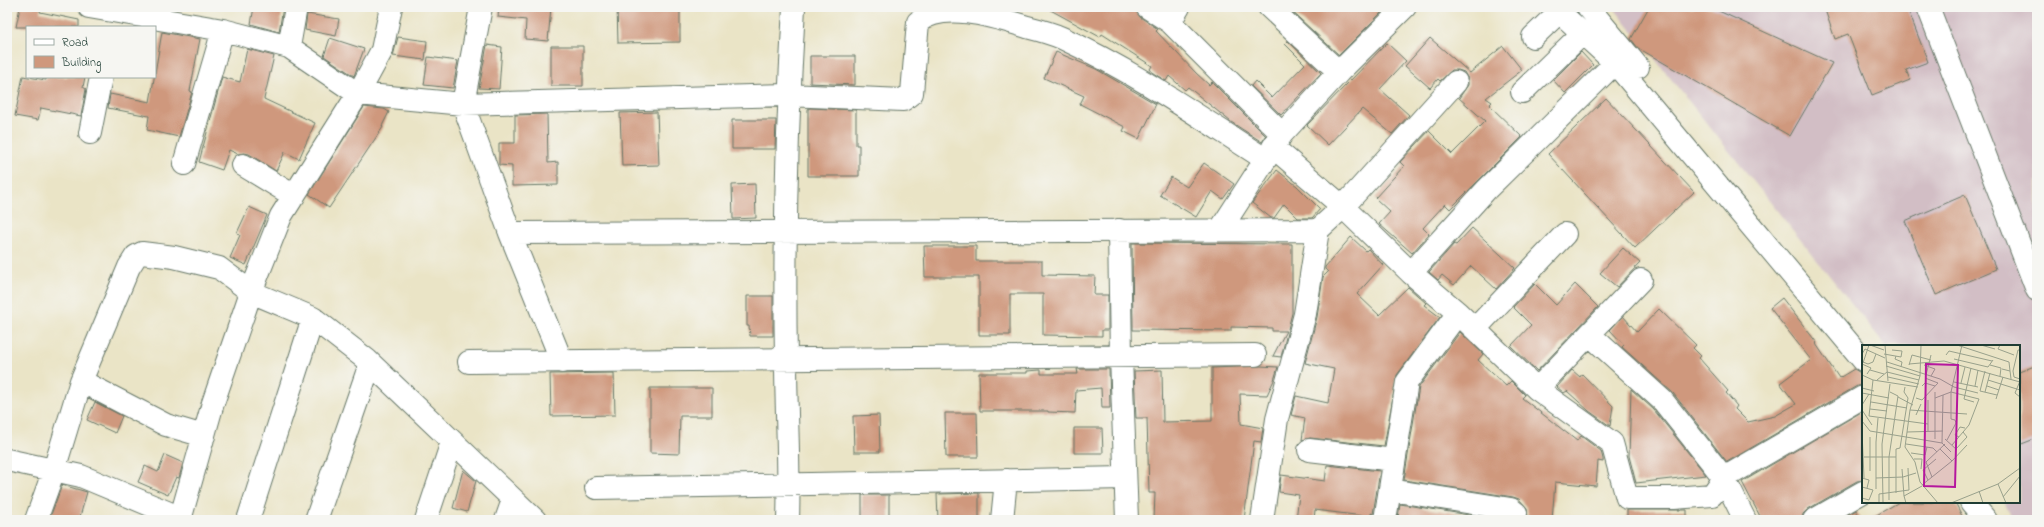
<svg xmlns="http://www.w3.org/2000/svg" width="2044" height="527" font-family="'Indie Flower',sans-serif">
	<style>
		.industrial { fill: #d2bec5 }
		.building { fill: #cf987d }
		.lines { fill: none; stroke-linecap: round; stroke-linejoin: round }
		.minor-casing { stroke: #667767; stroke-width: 24 }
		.minor { stroke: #fff; stroke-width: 22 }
		.inset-road { fill: none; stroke: #99a18c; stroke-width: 1 }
		.view { fill: #b5179e; fill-opacity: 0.15; stroke: #b5179e; stroke-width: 2 }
		.inset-edge { fill: none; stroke: #1f3d34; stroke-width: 2 }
	</style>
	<rect width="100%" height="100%" fill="#f6f6f2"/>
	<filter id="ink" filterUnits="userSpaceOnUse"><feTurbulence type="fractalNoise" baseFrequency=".025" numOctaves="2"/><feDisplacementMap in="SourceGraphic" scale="8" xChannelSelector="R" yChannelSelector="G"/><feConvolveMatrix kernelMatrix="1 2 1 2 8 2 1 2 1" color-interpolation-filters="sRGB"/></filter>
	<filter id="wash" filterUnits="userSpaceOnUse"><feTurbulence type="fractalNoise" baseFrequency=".012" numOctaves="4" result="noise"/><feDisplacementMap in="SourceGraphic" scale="16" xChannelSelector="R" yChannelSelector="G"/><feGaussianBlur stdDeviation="0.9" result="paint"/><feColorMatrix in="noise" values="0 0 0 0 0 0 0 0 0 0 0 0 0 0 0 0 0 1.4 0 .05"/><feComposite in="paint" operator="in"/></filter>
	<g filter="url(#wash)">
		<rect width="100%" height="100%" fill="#eae4c6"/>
		<path class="industrial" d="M1613,7h424v513h-24l-9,-18h15v-156h-133z"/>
		<g id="blocks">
			<path class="building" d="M20,7h21l-1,5 39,8v7h-63z
				M254,7h29l-4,25 -28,-8z
				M499,7h52l-3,34 -23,-2 1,-19 -28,-3z
				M617,7h63v35l-62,1z
				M1045,7h89l6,10 18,12 -2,2 40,42 13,12 3,-3 54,54 -4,6 -31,-20 -43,-35 -3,3 -16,-14 -3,5 -13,-8 -3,-4 2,-3 -50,-32 -2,3z
				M1287,7h100l-48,48z
				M1649,7h61l122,56 -42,73 -152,-88 -7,-9z
				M1824,7h83l21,55 -22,8 4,10 -38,15 -24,-61 -13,5z
				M307,14l32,5 -3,17 -31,-6z
				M162,32l38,7 -10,52 2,1 -13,45 -32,-7 2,-14 -41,-8 2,-14 40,8z
				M398,37l29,4 -2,19 -32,-4z
				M330,38l34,11 -10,27 -30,-20z
				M1430,38l40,35 33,-27 19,24 -36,28 6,4 -3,3 33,32 -72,72 -5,-5 -22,24 6,6 -17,19 -33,-29 11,-12 -15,-14 29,-32 -4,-4 29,-31 23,23 33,-33 -26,-23 9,-13v-6l-4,-7 -6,-2h-6l-12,11 -2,-2 -8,9 -25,-22z
				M1288,41l33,32 -40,42 -30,-29 4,-5 17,17 33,-34 -20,-20z
				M1387,43l19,18 -26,28 29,26 -17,19 -30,-25 -34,36 -21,-20z
				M487,45l15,2 -3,42 -20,-1z
				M551,46h32v40h-32z
				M247,49l27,7 -10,43 51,24 -16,36 -14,-7 -9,19 -27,-17 -5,-1 -6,1 -9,-4 -7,20 -23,-8 23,-85 18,5z
				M1056,52l40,17 60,35 -17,35 -16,-8 2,-4 -45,-23 4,-8 -40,-18z
				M1581,52l12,13 -28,28 -12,-13z
				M810,56h45v29l-45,-2z
				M428,57l30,4 -5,27 -29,-3z
				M23,76l23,4v-3h39l-2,10 3,2 -5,27 -40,-8 -3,12 -23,-4z
				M1606,98l88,94 -59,56 -87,-94z
				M364,107l20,2 5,3 -7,14 1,1 -54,81 -20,-14z
				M810,108l46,2v35h3v31h-51v-67z
				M657,112l2,53 -37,1 -2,-53z
				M547,114l1,49 10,-1v23l-46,1v-20l-13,-1v-22h16v-28z
				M732,120h44l-1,29h-43z
				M1204,163l30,21 -11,15 -11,-8 -16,26 -36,-22 11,-18 16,10z
				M1277,170l20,16 23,23 -8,9h-14l-14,-14 -10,14h-3l-19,-15z
				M755,184l1,34 -23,1 -1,-34z
				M1965,195l31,74 -60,26 -31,-74z
				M249,207l18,8 -21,50 -16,-7 10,-23 -3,-2z
				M1472,228l43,40 -19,21 -25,-23 -17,19 -12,-10 -4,5 -9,-8 25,-28 2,1z
				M1351,237l15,14 2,-2 15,16 -26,29 22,21 29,-28 18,16 -2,2 16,12 -43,58 -13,71 -74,-8 -8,2 3,-22 -14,-3 5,-19 32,7 6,-34 -29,-6 12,-46 6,-40 5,-5 -3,-3v-2z
				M1132,243l160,1v69l-11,44 -8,-1 13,-25h-14v-3l-41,-1v4l-98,-1z
				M924,246h52v15h66v14l53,1 -1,19h14v35h-6v6l-59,-1v-41h-33v41h-31v-58h-54z
				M1623,248l17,15 -23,24 -17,-14z
				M1535,284l21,21 19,-21 23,23 -61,64 -26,-25 20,-21 -18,-18z
				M747,296h26v40h-23l-1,-10h-2z
				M1782,298l35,45 -1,1 23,34 15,-9 5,3 4,6v7l-6,1 -130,76 -54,-69 -51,-46 2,-2 -14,-15 13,-14 14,16 22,-23 37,36 -3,3 8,8 -2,2 29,33 -2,2 11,13 -2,3 13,13 27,-6 21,-12 -16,-21 31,-23 -41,-52z
				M1460,332l23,22 -5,6 28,26 5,-5 14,14 -3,3 55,43 4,-5 20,15 2,8v3l-5,-1 -2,25 -41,-4 -3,38h-24l-1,-12 -8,-9 -6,-2 -109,-17 15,-93z
				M2037,365v73l-18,7v-73z
				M1260,366l18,1 -4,13 -7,15 -27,-1 1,30 22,4 -2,14 -7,-1 -10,79h-90l1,-27h-6l-2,-75h-11l-2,-47 28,-1 1,52 49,-1v-53z
				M1077,369h32l1,39h-8l-1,-20 -25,2 -1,23 -27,-1v-1h-68l-1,-38h48v-2l14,-1v4h37z
				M1572,370l8,7 2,-3 31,32 -3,20 -21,-15 -22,-20 -3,2 -7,-6z
				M614,373l1,42 -64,1 -1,-42z
				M650,388h62v28h-32l-1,38 -29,-1z
				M1631,389l23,21 52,65 -70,8 -7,-27z
				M95,402l27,14 -7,17 -28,-13z
				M1863,411v69l-6,1 -49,28 -5,5 -1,6h-40l-20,-38z
				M945,413h32l1,44h-32z
				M879,415l1,37h-26l-1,-36z
				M1074,428h28l1,25h-29z
				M165,455l18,8 -4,15 -3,-1 -8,18 -30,-13 7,-16 13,6z
				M1327,465l53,6 -7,43 -2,-1v4l-56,-7 -1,10h-18l3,-25 -20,-3 2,-17 44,6z
				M463,470l13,11 -9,31 -14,-4z
				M62,485l25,7 -8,28h-30z
				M979,493v27h-41l-1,-26z
				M862,495h27v25h-27z
				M1899,502h56l9,18h-96z
				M1400,504l100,16h-80l-16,-3v2l-6,-1z
				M1627,510h60v10h-60z
				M1856,510l5,10h-22z"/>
		</g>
	</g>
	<g filter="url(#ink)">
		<use href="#blocks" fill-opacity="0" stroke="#667767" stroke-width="1"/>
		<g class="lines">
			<g class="minor-casing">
				<path id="minor" d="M89,7l134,23 66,17 69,47 105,10 325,-9 115,5 9,-7 6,-71c26,-22 79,-4 109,5 12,3 24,6 35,11 72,33 137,79 203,121
					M481,7l-18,97 47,129 52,129
					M1147,7l23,15 9,-15
					M1269,7l70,65
					M1554,7l61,56 248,297
					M1588,7l50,60
					M1928,7l109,283
					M1170,22l112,112
					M1533,37l26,-25
					M289,47l7,-40
					M1522,92l61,-59
					M90,133l11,-56
					M1273,147l70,60 68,66 47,40 79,76 75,54 15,55h47l38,-3 12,-17 139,-81
					M184,164l39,-134
					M243,165l51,31
					M1119,230l2,127 6,163
					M1220,230l62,-96 57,-62 66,-65
					M510,233l808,-3
					M1411,273l75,-83 129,-127
					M313,318l54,42 168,160
					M1475,329l90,-95
					M1590,335l73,66 61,77 21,42
					M469,362l786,-7
					M81,381l85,44 38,11
					M1537,389l104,-109
					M1309,450l85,10
					M7,460l74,16 100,42
					M596,488l529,-10
					M1390,490l121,19 5,4 -1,7
					M1971,502l15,18
					M36,520l18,-50 27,-89 48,-114 7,-11 6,-3 32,4 45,11 32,24 62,26 -65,202
					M180,520l33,-117 38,-111 30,-76 77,-122 24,-44 9,-43
					M316,520l54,-156
					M426,520l26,-78
					M506,520l7,-20
					M788,520c2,-53 -2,-107 -2,-160 -2,-117 1,-236 8,-353
					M1002,520l4,-40
					M1262,520l15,-101 28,-105 13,-84 25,-23 113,-125
					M1385,520l22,-138 51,-69
					M1814,520l49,-28"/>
			</g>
			<use href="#minor" class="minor"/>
		</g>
	</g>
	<g transform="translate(1862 345)">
		<rect width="158" height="158" fill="#eae4c6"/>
		<path class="inset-road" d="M8,0l14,5M23,0l3,36M59,0l-1,31 -10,34 -5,37 10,15 5,20 18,21M95,0l52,17 1,9M119,0l14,4M138,0l-2,4 16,6M158,5h-2l-5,21 1,6 6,2M0,9l3,-5 20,9M22,9l17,3 1,-6 -10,-1M84,10l3,-4 43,10M34,11l-1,3 7,3 -1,5M92,14l34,8 5,-7M1,17l5,2 5,-2 3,-8M25,17l53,17 14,8 24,6M1,18l6,-18M0,19l9,4 -4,6M47,19l35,-3 76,21M47,20l3,-10 19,5M62,20l11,4 -4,7M128,20l11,3 -1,8M24,21l34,10M109,23l-7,31 10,3M140,24l8,2 1,8M8,25l14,4M123,26l-5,20 17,4M0,30l11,5 45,7M64,30l5,-20M26,32l31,7M63,33l13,5M11,35l-4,36 59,8M15,35l10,-8 32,8M126,35l32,10M158,36l-5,12 5,4M92,37l24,5M99,38l4,-16M60,41l3,-3 10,3M113,41l3,-16M125,41l12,4M0,43l12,3M123,47l5,-19M0,48l27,5M36,52l15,8M54,53l6,2 16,-17M73,53l16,-6 28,7 -10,26 -17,20M134,54l7,-22M66,55v31M9,57l36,6M0,60l7,-11M8,64l17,2M0,65l10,15M48,65l57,4M54,70l5,-11M0,76l8,10 72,12 9,9M0,86l2,47M45,87l36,-1M97,92l-4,-2 5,-8 5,1M73,94v-47M83,94l12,11M85,95l9,-17 -1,-3 -4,-1v-27l11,-47M80,98l1,-48M44,99l27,4 4,4M78,104l12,12M94,104l11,-12 -4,-5M49,108l14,2 2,-8M2,112h32M52,114h8l-1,10M40,124l2,27M8,126v-34M70,132l-6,-15 19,-18M0,133l7,2 -2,8M14,133l27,-1 13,-4M66,135l-5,-10 13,-11M136,139l8,19M60,140l30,-24 15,-16M0,142l11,3 -4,10 -7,-2M14,144v-47l2,-24M117,146l4,12M34,148v-44l4,-1 8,-50 -4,-6 1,-5M141,152l17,-21M27,155v-43l9,-61 -8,-4M21,157l-1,-58 8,-60M17,158v-9l30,-4 -1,-22M44,158l-2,-7 18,-10M89,158l47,-19 22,-16"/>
		<path class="view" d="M64,19l32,1 -3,122 -31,-1z"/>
		<rect width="158" height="158" class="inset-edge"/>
	</g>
	<rect width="2044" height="527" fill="none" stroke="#f6f6f2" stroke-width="24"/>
	<rect x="26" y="26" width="130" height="52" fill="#f6f6f2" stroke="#a0aca6"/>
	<rect x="34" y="39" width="20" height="6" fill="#ffffff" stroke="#a0aca6"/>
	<text x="62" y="46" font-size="12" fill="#1f3d34">Road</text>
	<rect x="34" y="56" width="20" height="12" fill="#cf987d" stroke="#a0aca6"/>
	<text x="62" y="66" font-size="12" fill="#1f3d34">Building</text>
</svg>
